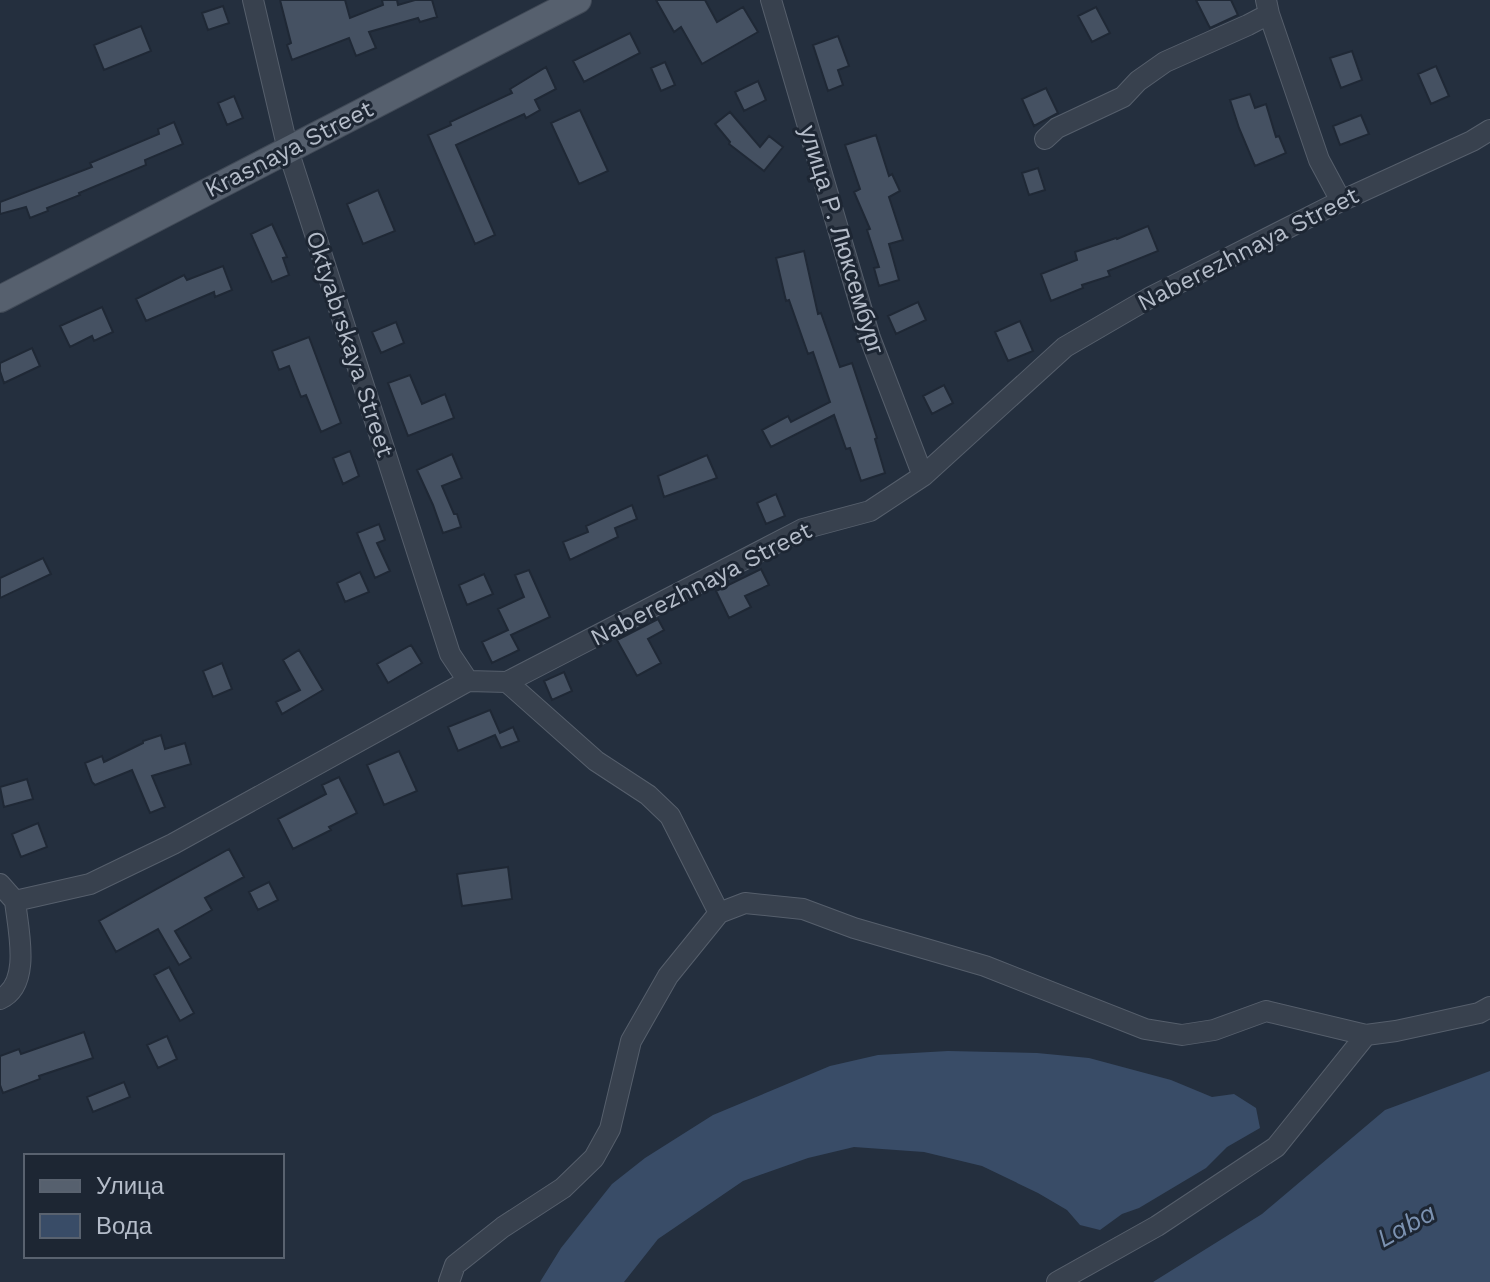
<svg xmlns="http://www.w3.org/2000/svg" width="1490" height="1282" font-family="'Work Sans',sans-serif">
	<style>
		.water { fill: #394c67 }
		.building { fill: #455162; stroke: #1f2835; stroke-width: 2 }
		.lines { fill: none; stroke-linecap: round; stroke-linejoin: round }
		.minor-casing { stroke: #565f6c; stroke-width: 22 }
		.major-casing { stroke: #414a57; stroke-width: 28 }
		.minor { stroke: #38414e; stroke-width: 20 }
		.major { stroke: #56606e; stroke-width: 26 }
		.labels { text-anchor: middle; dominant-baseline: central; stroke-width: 6; stroke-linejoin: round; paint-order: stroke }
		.street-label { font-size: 24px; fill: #b4bcc9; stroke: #1d2633 }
		.water-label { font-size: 26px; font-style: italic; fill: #7c92b1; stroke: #1d2633 }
	</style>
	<rect width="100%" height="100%" fill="#242f3e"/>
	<path class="water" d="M948,1051l89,2 52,5 82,22 41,17 22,-3 22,14 4,20 -33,19 -21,21 -67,40 -17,6 -22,16 -20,-5 -13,-15 -29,-17 -56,-27 -58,-14 -70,-5 -46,11 -65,23 -85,58 -34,43h-84l21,-34 51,-64 33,-26 68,-43 117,-49 48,-11z
		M1490,1071v211h-337l109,-68 123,-104z"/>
	<path class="building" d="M280,0h65l5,18 33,-13 -1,-5h15l1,5 17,-5h17l5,17 -17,5 -2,-4 -49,14 7,16 -20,8 -7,-18 -57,22 -5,-15 4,-2z
		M656,0h49l12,22 26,-15 15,25 -56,32 -21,-37 -7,5z
		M1196,0h35l7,15 -28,13z
		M223,6l6,17 -21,7 -6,-17z
		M1096,7l14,26 -18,9 -14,-26z
		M141,26l10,25 -47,19 -10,-25z
		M630,33l10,20 -56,29 -11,-21z
		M838,36l11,30 -11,4 5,15 -15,6 -15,-46z
		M1352,51l10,29 -21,8 -11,-30z
		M665,62l10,23 -14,6 -10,-23z
		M1436,66l13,30 -18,8 -13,-30z
		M546,67l10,22 -21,11 5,10 -14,8 -2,-4 -68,31 39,90 -20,9 -47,-109 23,-10 -1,-3 62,-29 -2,-4z
		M758,81l8,19 -22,11 -9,-19z
		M1046,88l12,25 -24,13 -12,-27z
		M1250,94l5,14 11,-4 10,33 3,-1 7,17 -31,13 -16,-38 -9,-28z
		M234,96l9,22 -16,7 -9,-22z
		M580,110l28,61 -29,13 -28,-61z
		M730,112l30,35 9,-11 14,11 -19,24 -35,-27 1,-2 -15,-18z
		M1361,115l8,19 -29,11 -7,-19z
		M174,122l9,22 -38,16 1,5 -67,28 1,2 -33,13 1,3 -18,7 -4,-11 -26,7v-12l92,-35 -2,-4 69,-29 -1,-5z
		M876,135l13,41 3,-2 8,17 -11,6 14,43 -14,4 10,36 -20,6 -5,-18 5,-1 -12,-37 3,-1 -16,-37 6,-3 -15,-44z
		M1038,168l7,22 -16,5 -7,-22z
		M378,190l17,41 -32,13 -16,-40z
		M272,224l15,33 -4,1 6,17 -17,7 -21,-48z
		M1148,226l10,25 -50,20 2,5 -28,9 1,3 -32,13 -10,-27 36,-14 -2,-8 41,-14 1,1z
		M804,251l14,63 3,-1 19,54 12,-4 25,75 -2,1 10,34 -24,8 -11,-33 -4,1 -12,-34 -63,32 -9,-17 26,-14 3,6 39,-20 -17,-50 -5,2 -19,-54 -3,1 -10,-43z
		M223,266l9,24 -17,7 -1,-5 -68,29 -10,-22 48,-24 3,5z
		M918,302l8,18 -30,14 -8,-18z
		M102,307l11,25 -19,9 -2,-5 -22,11 -10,-21z
		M1020,321l13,30 -25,10 -13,-29z
		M396,322l8,21 -23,10 -9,-21z
		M309,337l32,86 -20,9 -15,-37 -5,2 -12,-31 -10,4 -7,-19z
		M32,348l8,18 -36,17 -4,-12v-8z
		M410,375l12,29 23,-10 9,24 -46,18 -20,-53z
		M944,385l9,18 -21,11 -9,-18z
		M350,451l9,25 -16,8 -10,-26z
		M452,454l10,24 -20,8 12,28h3l4,13 -18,6 -10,-28 -16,-35z
		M707,455l10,23 -53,19 -6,-21z
		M776,494l9,22 -19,8 -9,-21z
		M632,505l5,14 -22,9 3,9 -48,23 -7,-18 25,-10 -2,-6z
		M379,524l6,16 -8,3 13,28 -15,7 -18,-45z
		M43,558l8,16 -51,24v-20z
		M761,569l8,16 -24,11 6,11 -22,11 -13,-27z
		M529,570l21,47 -39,18 8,15 -27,13 -10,-21 26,-12 -10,-21 26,-12 -9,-22z
		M360,572l9,20 -24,10 -8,-19z
		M484,574l9,20 -26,11 -8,-20z
		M658,619l6,11 -16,9 13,24 -24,13 -20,-36z
		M411,645l11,18 -34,20 -11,-19z
		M299,650l24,40 -41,24 -6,-12 24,-12 -17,-30z
		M222,663l10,26 -19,8 -10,-26z
		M564,672l8,19 -20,9 -8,-19z
		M490,710l10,23 13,-6 6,14 -18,7 -6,-13 -37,16 -10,-24z
		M161,735l4,14 20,-6 6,21 -39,12 13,31 -15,6 -18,-43 -37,15 -3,-3 -7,-19 17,-7 2,6 39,-19v-2z
		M399,751l18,40 -33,14 -17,-40z
		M339,777l18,36 -28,14 2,3 -38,19 -15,-30 48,-25 -4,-9z
		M27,779l6,20 -29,8 -4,-20z
		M38,823l9,24 -26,10 -9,-23z
		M229,849l15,28 -39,21 7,12 -37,21 16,27 -12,7 -21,-36 -42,23 -17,-31z
		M508,867l4,32 -50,7 -5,-32z
		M269,882l9,18 -20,10 -9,-18z
		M169,967l25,46 -14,8 -26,-46z
		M84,1032l9,26 -54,18 1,3 -37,14 -3,-8v-29l19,-7 2,5z
		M167,1036l10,23 -19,9 -11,-23z
		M124,1082l6,15 -37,15 -6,-15z"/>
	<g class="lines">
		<g class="minor-casing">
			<path id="minor" d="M253,0l35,150 162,504 18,27
				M771,0l99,338 53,138
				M1266,0l3,14 50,146 22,41
				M1045,139l12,-11 66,-31 15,-16 27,-19 83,-37 21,-11
				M0,884l15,17
				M719,913l26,-10 58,6 51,19 131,38 160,63 37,6 32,-5 52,-19 100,24 30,-4 83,-18 11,-6
				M0,999c32,-14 18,-70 15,-98l75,-17 83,-40 295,-163 39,1 296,-153 67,-18 53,-35 142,-129 86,-50 190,-96 131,-60 18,-11
				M449,1282l6,-17 48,-38 60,-39 31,-30 16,-29 21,-88 37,-65 51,-63 -49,-97 -22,-21 -52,-34 -89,-79
				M1057,1282l100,-56 119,-79 90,-112"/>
		</g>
		<g class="major-casing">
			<path id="major" d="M0,299l578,-299"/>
		</g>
		<use href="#minor" class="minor"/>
		<use href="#major" class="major"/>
	</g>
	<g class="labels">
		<g class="street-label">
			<text transform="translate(289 149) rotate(-27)">Krasnaya Street</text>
			<text transform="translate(842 240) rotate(73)">улица Р. Люксембург</text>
			<text transform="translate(1248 249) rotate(-27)">Naberezhnaya Street</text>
			<text transform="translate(350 344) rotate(72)">Oktyabrskaya Street</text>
			<text transform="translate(701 584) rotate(-27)">Naberezhnaya Street</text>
		</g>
		<g class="water-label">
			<text transform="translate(1406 1225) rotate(-29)">Laba</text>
		</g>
	</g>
	<rect x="24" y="1154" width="260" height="104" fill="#1d2633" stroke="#59626f" stroke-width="2"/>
	<rect x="40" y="1180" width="40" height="12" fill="#56606e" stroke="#59626f" stroke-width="2"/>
	<text x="96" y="1194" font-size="24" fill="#b4bcc9">Улица</text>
	<rect x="40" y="1214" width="40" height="24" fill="#394c67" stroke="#59626f" stroke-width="2"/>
	<text x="96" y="1234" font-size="24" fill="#b4bcc9">Вода</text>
</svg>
